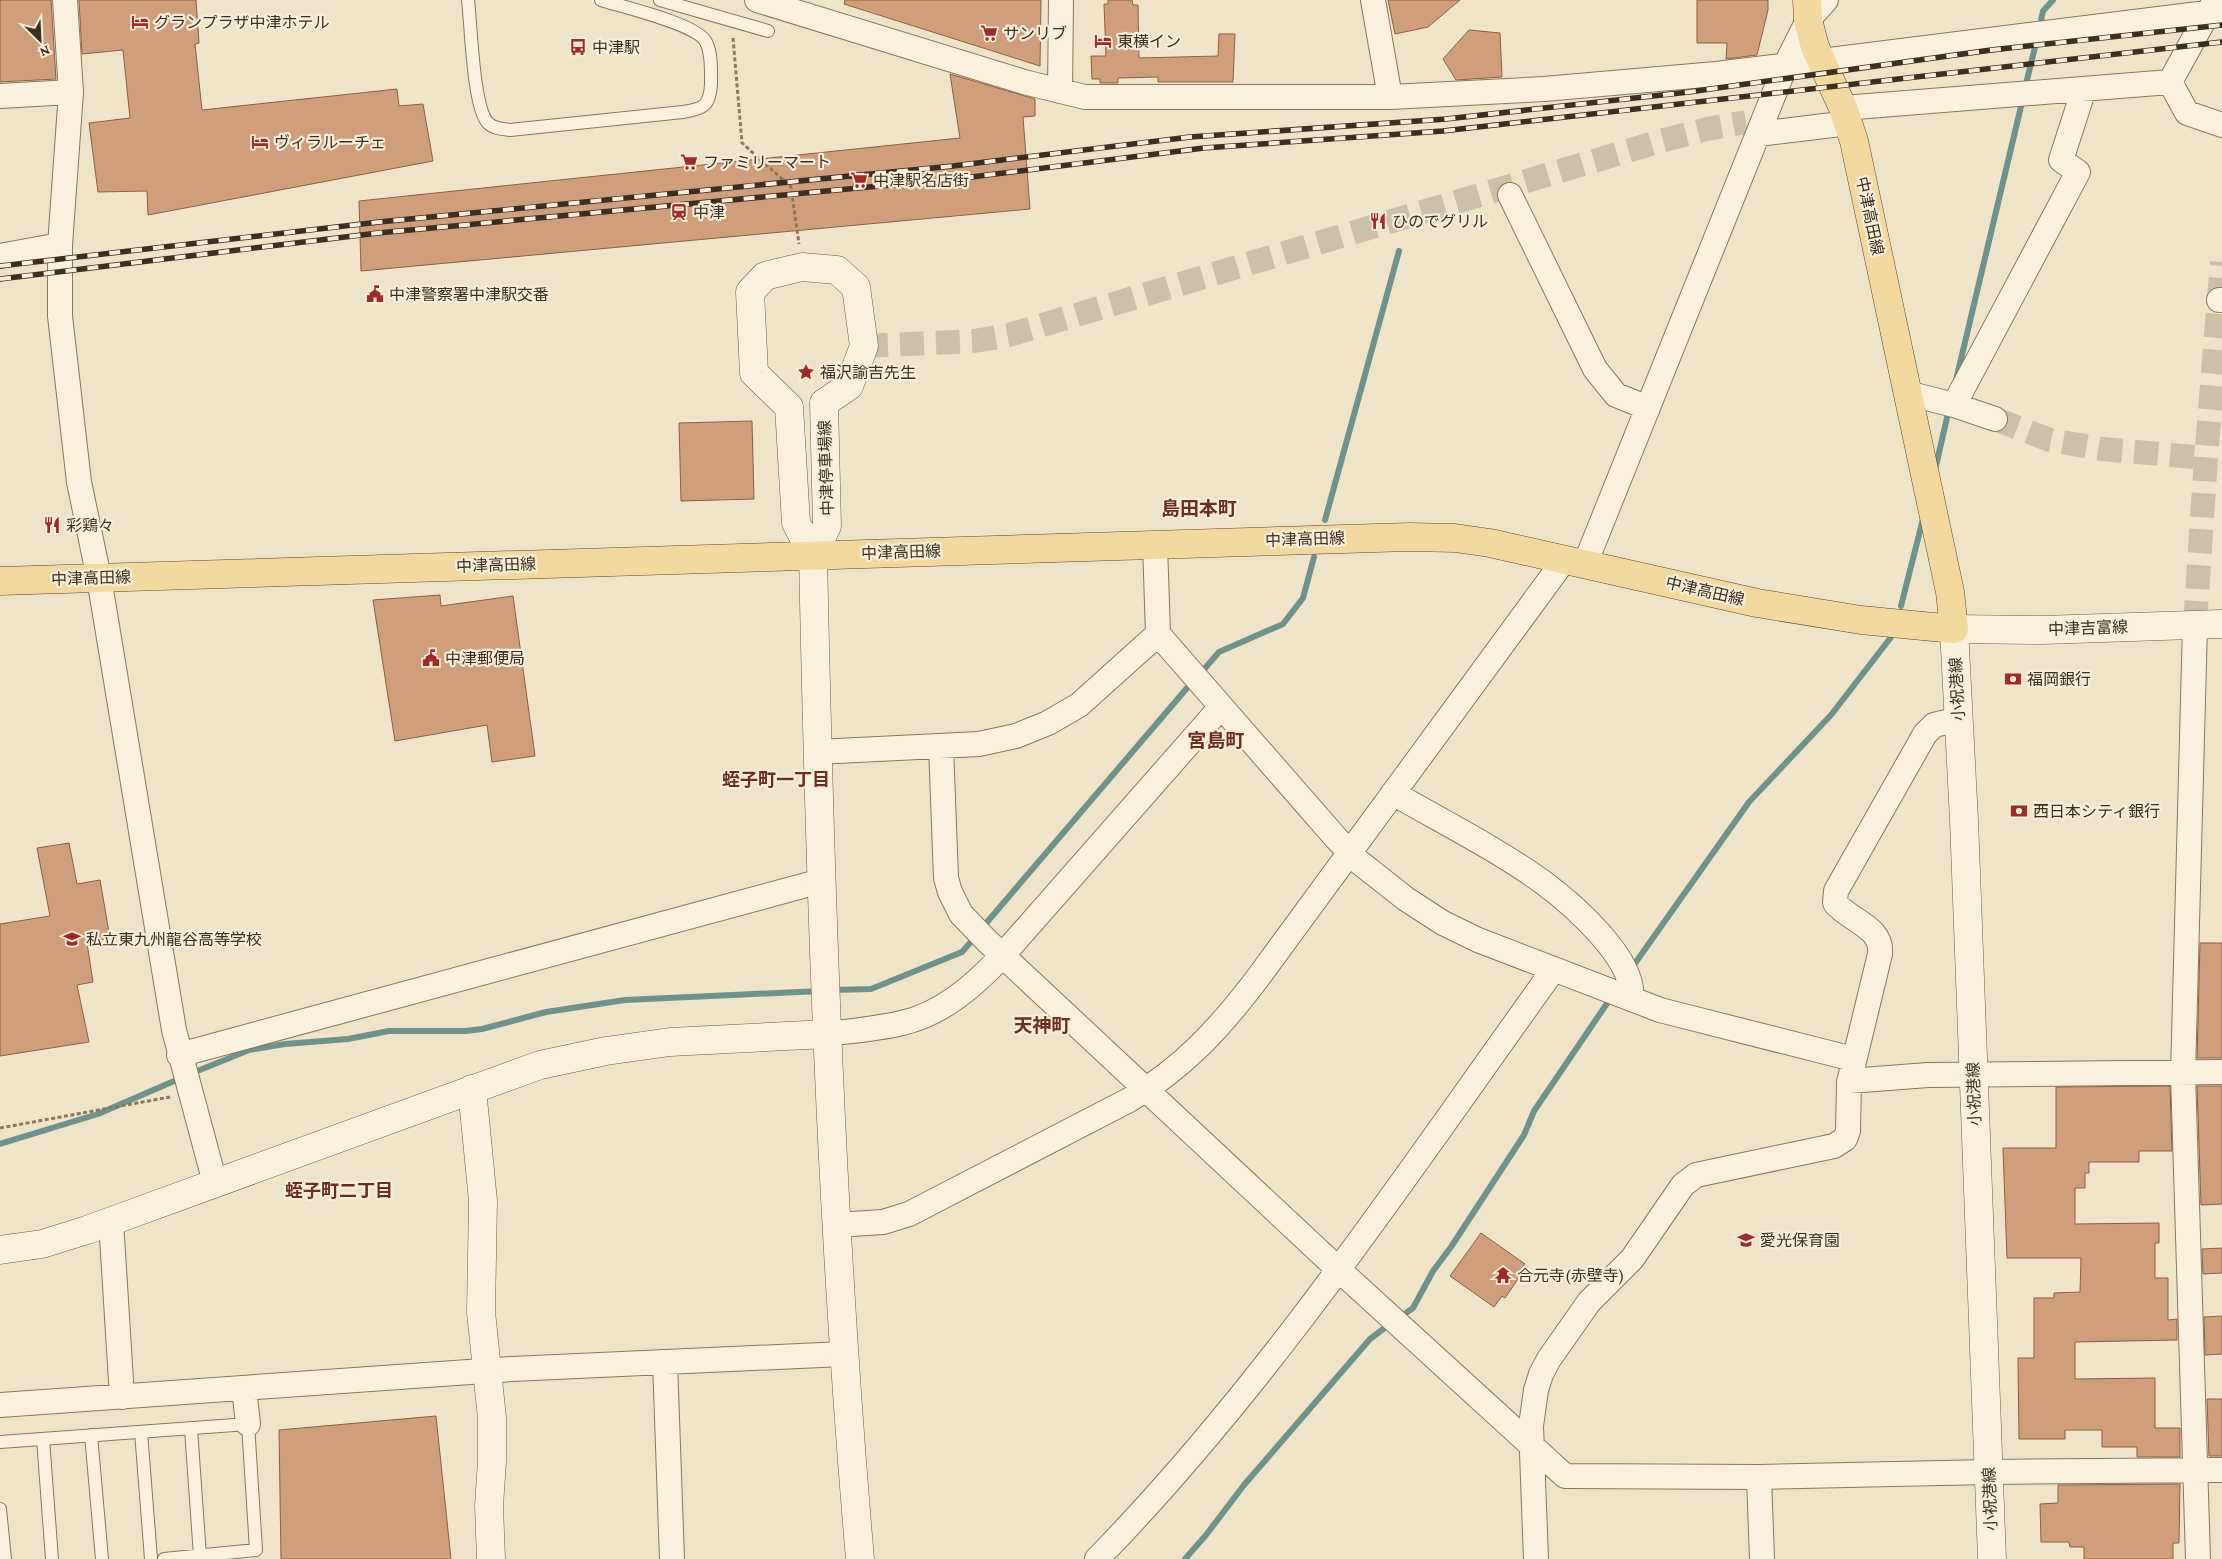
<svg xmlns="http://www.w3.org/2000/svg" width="2222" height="1559" font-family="'Crimson Pro','Noto Sans JP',serif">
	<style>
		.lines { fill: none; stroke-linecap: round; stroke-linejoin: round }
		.stream { stroke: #6f938a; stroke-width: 6 }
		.building { fill: #cf9f7d; stroke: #8d5f41 }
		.street-tunnel { stroke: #ccc0a6; stroke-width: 24; stroke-dasharray: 24 12; stroke-linecap: butt }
		.lane-casing { stroke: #8d765c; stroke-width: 14 }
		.street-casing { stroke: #8d765c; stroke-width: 26 }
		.secondary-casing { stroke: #6f573f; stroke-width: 29 }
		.primary-casing { stroke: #5b4430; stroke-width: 29 }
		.path { stroke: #8d765c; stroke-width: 3; stroke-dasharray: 4 2.5; stroke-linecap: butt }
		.lane { stroke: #faf1dc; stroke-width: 12 }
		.street { stroke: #faf1dc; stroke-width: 24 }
		.secondary { stroke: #faf1dc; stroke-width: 28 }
		.primary { stroke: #f3d9a0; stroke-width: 28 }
		.rail-casing { stroke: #3d2e20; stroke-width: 5.5 }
		.rail { stroke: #f7eed8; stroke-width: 4; stroke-dasharray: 11; stroke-linecap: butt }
		.labels { text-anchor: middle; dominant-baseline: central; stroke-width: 4.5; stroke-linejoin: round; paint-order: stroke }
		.poi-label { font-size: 16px; fill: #3d2e20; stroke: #f7eed8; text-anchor: start }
		.street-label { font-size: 16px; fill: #3d2e20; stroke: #f7eed8 }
		.neighbourhood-label { font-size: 18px; font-weight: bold; fill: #6b2e1e; stroke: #f7eed8 }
		.quarter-label { font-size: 19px; font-weight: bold; fill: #6b2e1e; stroke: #f7eed8 }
	</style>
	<rect width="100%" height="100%" fill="#f0e4c8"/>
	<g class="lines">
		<path class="stream" d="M2039,30l4,-19 10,-11
			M2025,88l12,-49
			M1956,380l67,-282
			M1935,470l14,-61
			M1325,520l74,-269
			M1901,606l22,-87
			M1200,674l19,-22 64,-28 20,-26 11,-41
			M982,928l211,-247
			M1631,969l118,-167 82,-87 64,-83
			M833,990l38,-1 91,-37 14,-16
			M190,1074l59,-24 36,-6 63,-5 41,-8h77l16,-2 64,-17 79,-12 195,-9
			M0,1144l98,-30 83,-36
			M1399,1318l14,-10 20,-37 18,-24 73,-112 10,-24 78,-115
			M1185,1559l21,-24 38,-50 126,-146 21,-16"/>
	</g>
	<path class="building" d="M0,0h51l5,79 -56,3z
		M79,0h117l3,43 -4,1 7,66 195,-21 2,17 24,-2 10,57 -285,54 -1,-24 -49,1 -9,-69 41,-5 -7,-68 -41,4z
		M845,0h196l-1,66 -196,-62z
		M1108,0h24l1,5h5l1,53 79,-2 1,-22h16l-2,48h-75v-5l-40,1v5h-18v-4h-8l-1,-23h15l-2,-52h4z
		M1388,0h72l-32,27 -33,7z
		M1697,0h71v10l-11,45 -31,4 1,-16h-30z
		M1469,30l31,3 2,44 -46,3 -13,-21z
		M950,74l85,25v17l-12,1 7,92 -669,62 -2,-70 601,-63z
		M752,421l2,78 -73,2 -2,-78z
		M440,595l1,11 72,-10 22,160 -43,6 -5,-37 -92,16 -22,-141z
		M69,843l8,41 23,-4 10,58 -23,5 6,39 -16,3 12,57 -89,14v-132l50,-8 -13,-68z
		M2200,943h22v115h-25z
		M2170,1086l2,65h-33v11h-50v11h-4v15h-10v36l84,-1v20h-4v35h13v42l9,-1v21l-102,2v37l80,-1v50h25v29h-43v-10h-35v-17h-37v9h-46l-1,-81h16v-60h20v-5l26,-1 1,-34h-74l-4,-110h53v-61z
		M2197,1086h25v118l-21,1z
		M1481,1233l44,31 -8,10 3,2 -15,22 -3,-2 -8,11 -44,-31z
		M2222,1248v25l-19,1 -1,-25z
		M2222,1316v38l-17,1 -1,-38z
		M2207,1399h15v57h-13z
		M436,1416l15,143h-170l-2,-129z
		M2180,1484l-1,59h-6v16h-89v-12h-14l-1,-5h-28l-1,-38 18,-1v-18z"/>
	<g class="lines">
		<path class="street-tunnel" d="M864,346l110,-5 35,-6 652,-194 46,-12 39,-7
			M1995,419l55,21 52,9 104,9
			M2195,625l11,-167 16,-196"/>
		<g class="lane-casing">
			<path id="lane" d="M468,0c3,24 5,108 20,123 6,6 15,6 22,7l173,-18c20,-3 27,-6 28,-28 0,-12 1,-31 -5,-42 -9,-18 -83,-35 -105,-42
				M660,0l108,31
				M191,1429l9,127
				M141,1432l10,127
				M91,1435l11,124
				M43,1439l9,120
				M0,1442l248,-18 8,126 -92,9
				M0,1509l5,50"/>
		</g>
		<g class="street-casing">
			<path id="street" d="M65,0l6,92 -11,153v71l19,166 20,96 75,452 41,153
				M757,0l267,82 61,15h305l154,-8 172,-15 506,-63
				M1373,0l17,97
				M2170,82l44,-80
				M2170,82l17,31 35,12
				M1060,91l1,-91
				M0,96l71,-4
				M1843,108l327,-26
				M1758,134l91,-11
				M1510,195l85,174 21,26 32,13
				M0,256l60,-11
				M2219,300h3
				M1907,393l47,12 41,14
				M1954,405l124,-233 -17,-12 23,-71
				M1155,544l3,90 178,204 23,24 47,37 37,24 35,17 182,70 193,49
				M1585,564l201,-500 22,-44 18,-20
				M2195,625l-12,449 15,485
				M941,746l5,132 4,14 11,22 26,27 351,328 227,207 194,1 229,-5 234,-2
				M817,752l162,-8 37,-8 32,-13 31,-18 79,-71
				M1393,793c50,29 104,56 151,90 28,21 93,77 87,116
				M826,1034c25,-3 51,-5 76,-11 40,-9 73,-38 100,-67l219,-249
				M179,1055l642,-174
				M1849,1081l79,-6 294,-3
				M111,1221l11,176
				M836,1225l47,-3 26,-8 220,-114c54,-32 90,-71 128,-121l308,-420
				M665,1362l7,197
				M244,1388l4,36
				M0,1405l512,-36 331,-15
				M1759,1477l3,82
				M1097,1559c172,-176 313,-390 457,-590
				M1536,1559l-5,-133 5,-36 5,-16 8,-15 40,-57 43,-43 51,-74 13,-10 138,-29 11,-7 3,-8 1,-49 31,-128c3,-27 -30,-33 -45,-51l1,-12 89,-157 9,-9 25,-6"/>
		</g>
		<g class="secondary-casing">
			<path id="secondary" d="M813,555l14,-29 -3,-123 25,-17 15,-40 -8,-59 -19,-17 -35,-3 -37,9 -15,16 4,81 35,34 7,116 17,32c7,335 18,670 47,1004
				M472,1089l11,112 -2,111 11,106v43l-3,45 2,53
				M0,1250l42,-6 45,-14 453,-165 66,-14 64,-9 156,-8
				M1992,1559l-28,-739 -10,-191 89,1 179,-6"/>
		</g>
		<g class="primary-casing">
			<path id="primary" d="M0,581l1409,-44 46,1 35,5 267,60 104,17 93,9 -4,-37 -96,-451 -11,-33 -28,-61 -7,-27 -1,-20"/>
		</g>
		<path class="path" d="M733,38l9,105 49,44 8,57
			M0,1128l170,-31"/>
		<use href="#lane" class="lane"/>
		<use href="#street" class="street"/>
		<use href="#secondary" class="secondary"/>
		<use href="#primary" class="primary"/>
		<g class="rail-casing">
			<path id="rail" d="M0,266l379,-44 574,-56 237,-29 256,-18 243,-27 302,-42 231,-25
				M0,279l378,-46 577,-54 249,-31 239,-17 779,-89"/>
		</g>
		<use href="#rail" class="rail"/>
	</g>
	<defs>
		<g id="hotel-bare" transform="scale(1.35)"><path d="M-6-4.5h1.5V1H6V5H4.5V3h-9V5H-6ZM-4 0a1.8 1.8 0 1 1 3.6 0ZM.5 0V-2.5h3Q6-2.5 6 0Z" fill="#9e2a2b" stroke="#f7eed8" stroke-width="2.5" paint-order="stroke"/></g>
		<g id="supermarket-bare" transform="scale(1.35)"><path d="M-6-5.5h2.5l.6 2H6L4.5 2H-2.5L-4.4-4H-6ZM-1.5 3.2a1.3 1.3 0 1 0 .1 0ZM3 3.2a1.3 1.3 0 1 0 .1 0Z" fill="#9e2a2b" stroke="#f7eed8" stroke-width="2.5" paint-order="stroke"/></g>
		<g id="bus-bare" transform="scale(1.35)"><path d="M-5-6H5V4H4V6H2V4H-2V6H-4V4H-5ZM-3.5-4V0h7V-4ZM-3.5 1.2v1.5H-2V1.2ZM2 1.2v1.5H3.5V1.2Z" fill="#9e2a2b" stroke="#f7eed8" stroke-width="2.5" paint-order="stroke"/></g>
		<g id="station-bare" transform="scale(1.35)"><path d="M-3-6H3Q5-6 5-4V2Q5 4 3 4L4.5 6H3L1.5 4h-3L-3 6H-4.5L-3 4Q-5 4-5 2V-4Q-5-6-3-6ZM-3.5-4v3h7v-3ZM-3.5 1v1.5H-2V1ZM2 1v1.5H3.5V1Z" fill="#9e2a2b" stroke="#f7eed8" stroke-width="2.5" paint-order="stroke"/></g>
		<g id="restaurant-bare" transform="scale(1.35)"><path d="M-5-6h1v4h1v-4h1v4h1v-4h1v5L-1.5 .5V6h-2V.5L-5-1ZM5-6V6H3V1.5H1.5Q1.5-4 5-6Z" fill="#9e2a2b" stroke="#f7eed8" stroke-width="2.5" paint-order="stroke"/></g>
		<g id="civic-bare" transform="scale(1.35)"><path d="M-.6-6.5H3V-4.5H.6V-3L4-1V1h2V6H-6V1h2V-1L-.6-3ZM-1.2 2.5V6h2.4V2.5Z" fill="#9e2a2b" stroke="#f7eed8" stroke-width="2.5" paint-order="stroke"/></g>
		<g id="sight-bare" transform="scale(1.35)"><path d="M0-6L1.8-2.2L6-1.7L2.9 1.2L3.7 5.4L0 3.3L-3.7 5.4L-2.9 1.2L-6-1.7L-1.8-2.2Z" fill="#9e2a2b" stroke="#f7eed8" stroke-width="2.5" paint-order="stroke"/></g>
		<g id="bank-bare" transform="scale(1.35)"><path d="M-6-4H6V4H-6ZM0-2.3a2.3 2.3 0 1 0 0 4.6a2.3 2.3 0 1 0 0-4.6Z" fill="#9e2a2b" stroke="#f7eed8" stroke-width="2.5" paint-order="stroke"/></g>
		<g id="school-bare" transform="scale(1.35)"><path d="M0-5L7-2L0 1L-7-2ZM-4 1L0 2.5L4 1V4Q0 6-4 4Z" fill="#9e2a2b" stroke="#f7eed8" stroke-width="2.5" paint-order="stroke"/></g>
		<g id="temple-bare" transform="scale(1.35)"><path d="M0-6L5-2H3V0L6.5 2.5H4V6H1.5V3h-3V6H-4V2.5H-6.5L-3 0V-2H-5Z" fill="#9e2a2b" stroke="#f7eed8" stroke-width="2.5" paint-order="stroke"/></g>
	</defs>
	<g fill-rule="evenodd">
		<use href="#hotel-bare" x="140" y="22"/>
		<use href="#supermarket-bare" x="989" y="33"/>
		<use href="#hotel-bare" x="1103" y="41"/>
		<use href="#bus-bare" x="578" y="47"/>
		<use href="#hotel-bare" x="260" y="142"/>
		<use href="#supermarket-bare" x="689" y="162"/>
		<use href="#supermarket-bare" x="859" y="180"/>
		<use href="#station-bare" x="679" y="212"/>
		<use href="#restaurant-bare" x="1378" y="221"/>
		<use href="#civic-bare" x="375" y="294"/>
		<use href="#sight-bare" x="806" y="372"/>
		<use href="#restaurant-bare" x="52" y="525"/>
		<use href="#civic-bare" x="431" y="658"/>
		<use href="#bank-bare" x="2013" y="679"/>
		<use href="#bank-bare" x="2019" y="811"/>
		<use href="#school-bare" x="72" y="939"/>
		<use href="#school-bare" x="1746" y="1240"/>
		<use href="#temple-bare" x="1503" y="1275"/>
	</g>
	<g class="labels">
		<g class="poi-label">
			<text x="154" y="22">グランプラザ中津ホテル</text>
			<text x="1003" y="33">サンリブ</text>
			<text x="1117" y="41">東横イン</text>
			<text x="592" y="47">中津駅</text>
			<text x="274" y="142">ヴィラルーチェ</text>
			<text x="703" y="162">ファミリーマート</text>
			<text x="873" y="180">中津駅名店街</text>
			<text x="693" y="212">中津</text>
			<text x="1392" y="221">ひのでグリル</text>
			<text x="389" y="294">中津警察署中津駅交番</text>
			<text x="820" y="372">福沢諭吉先生</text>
			<text x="66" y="525">彩鶏々</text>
			<text x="445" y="658">中津郵便局</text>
			<text x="2027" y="679">福岡銀行</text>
			<text x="2033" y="811">西日本シティ銀行</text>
			<text x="86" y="939">私立東九州龍谷高等学校</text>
			<text x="1760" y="1240">愛光保育園</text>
			<text x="1517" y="1275">合元寺(赤壁寺)</text>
		</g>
		<g class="street-label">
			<text transform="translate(1870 216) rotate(78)">中津高田線</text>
			<text transform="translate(826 468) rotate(-92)">中津停車場線</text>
			<text transform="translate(1305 539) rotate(-2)">中津高田線</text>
			<text transform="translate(901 552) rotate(-2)">中津高田線</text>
			<text transform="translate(496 565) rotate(-2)">中津高田線</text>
			<text transform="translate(91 578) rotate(-2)">中津高田線</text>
			<text transform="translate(1705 591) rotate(13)">中津高田線</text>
			<text transform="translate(2088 628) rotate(-2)">中津吉富線</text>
			<text transform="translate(1957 689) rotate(-93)">小祝港線</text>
			<text transform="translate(1974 1094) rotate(-92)">小祝港線</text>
			<text transform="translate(1990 1499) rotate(-92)">小祝港線</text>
		</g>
		<g class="neighbourhood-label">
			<text x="776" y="780">蛭子町一丁目</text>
			<text x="339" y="1191">蛭子町二丁目</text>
		</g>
		<g class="quarter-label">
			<text x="1199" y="508">島田本町</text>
			<text x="1216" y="740">宮島町</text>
			<text x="1042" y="1025">天神町</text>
		</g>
	</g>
	<g transform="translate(40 40) rotate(156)" stroke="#f7eed8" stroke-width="4" paint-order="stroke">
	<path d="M0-4L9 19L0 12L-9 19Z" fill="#3d2e20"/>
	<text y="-8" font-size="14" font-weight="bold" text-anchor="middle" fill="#3d2e20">N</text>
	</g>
</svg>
